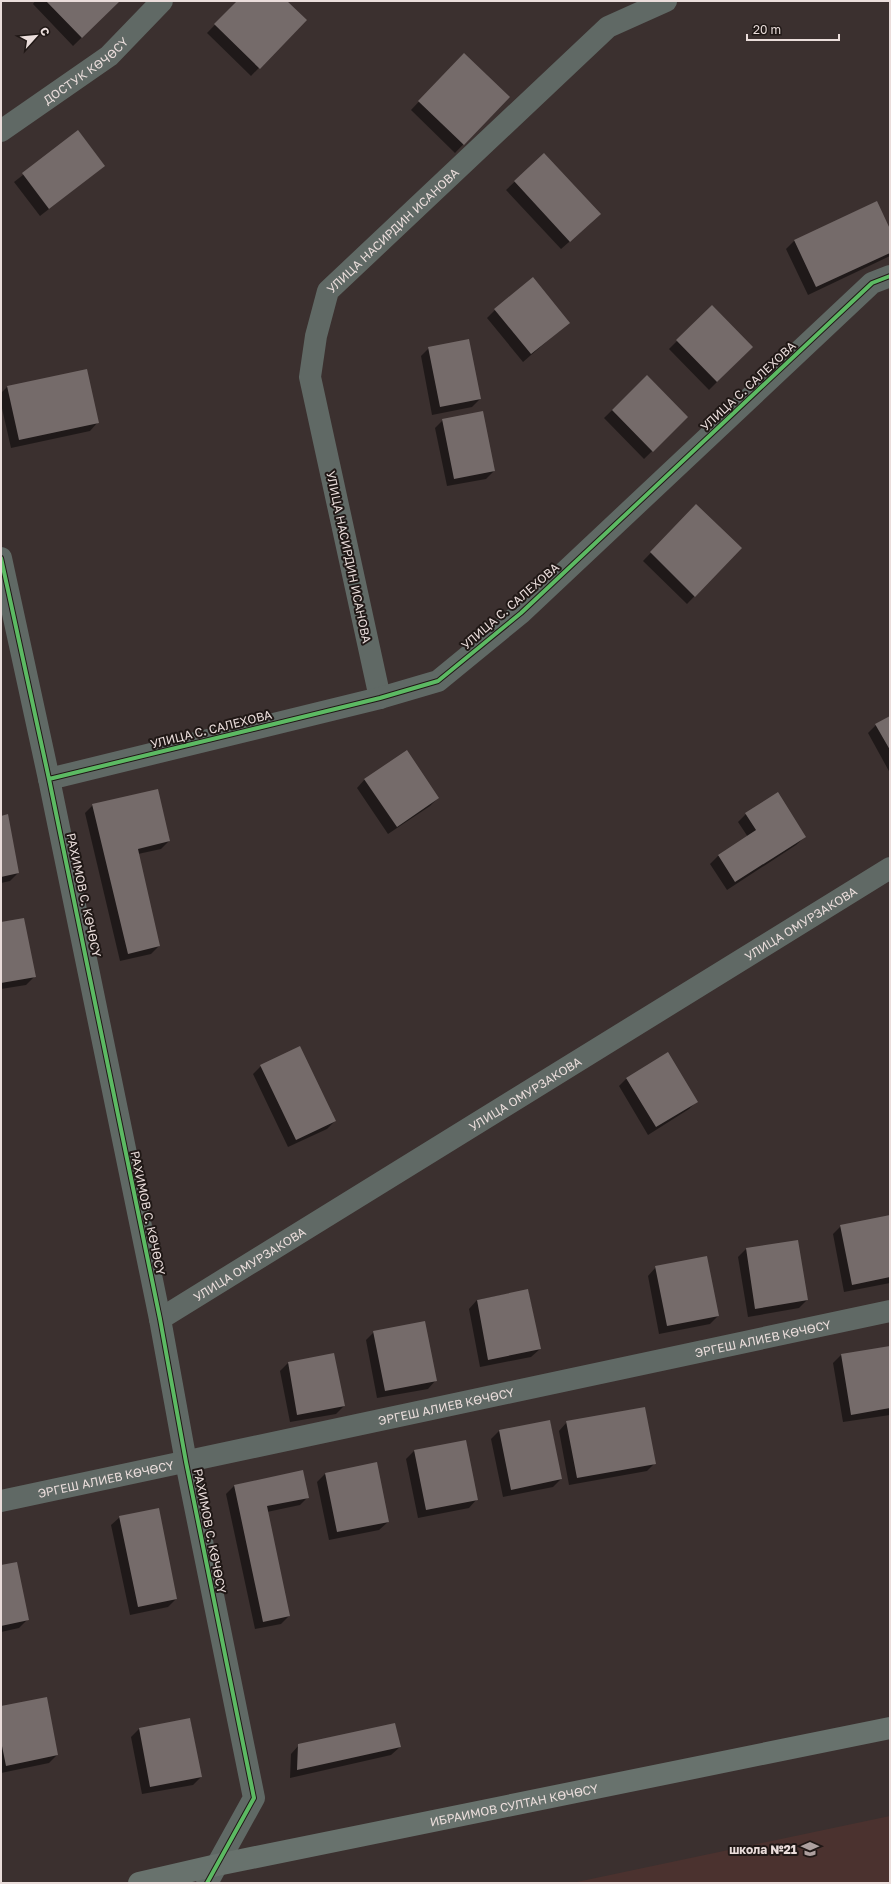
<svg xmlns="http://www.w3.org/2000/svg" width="891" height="1884" font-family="'Golos Text',sans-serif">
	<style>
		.built { fill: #4b322f }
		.shadow { fill: #0007 }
		.building { fill: #756b6a }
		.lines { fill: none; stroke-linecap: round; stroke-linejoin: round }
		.minor { stroke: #606965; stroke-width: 22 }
		.major { stroke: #68726d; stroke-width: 22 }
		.cycleway-casing { stroke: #201816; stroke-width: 6 }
		.cycleway { stroke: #5cba63; stroke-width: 4 }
		.labels { text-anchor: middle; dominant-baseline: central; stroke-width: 4; stroke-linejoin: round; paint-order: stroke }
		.street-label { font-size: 12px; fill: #eadddb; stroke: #201816 }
		.poi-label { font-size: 12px; font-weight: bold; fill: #eadddb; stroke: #201816; text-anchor: end }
	</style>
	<rect width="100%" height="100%" fill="#3b302f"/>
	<path class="built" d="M890,1816v67h-318z"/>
	<path class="shadow" d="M35,1h84l-46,45 -40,-42z
		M238,1h47l20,19 -54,56 -44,-43z
		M464,54l45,43 -54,56 -44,-43z
		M78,132l26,34 -64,50 -26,-34z
		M544,154l48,68 -31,27 -55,-59z
		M876,202l14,29v25l-82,39 -22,-46 8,-8z
		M712,306l40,41 -43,43 -40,-41z
		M495,310l73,13 -45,39 -36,-44z
		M429,348l51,51 -8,8 -40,8 -11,-59z
		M86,370l12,52 -8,9 -79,17 -10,-44v-11l6,-6z
		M647,376l40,41 -43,42 -40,-41z
		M443,420l51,51 -8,8 -39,7 -12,-58z
		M688,514l53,34 -54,56 -44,-43z
		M890,717v56l-22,-40 8,-8z
		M365,779l73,19 -8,8 -42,28 -31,-46z
		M93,805l76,36 -8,8 -23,5 21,92 -8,8 -31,7 -35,-148z
		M746,814l59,23 -9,8 -69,45 -17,-26 8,-8 30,-19 -10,-15z
		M1,817l17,56 -8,8 -9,2z
		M1,923l34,53 -9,9 -25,4z
		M261,1066l74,55 -8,8 -39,18 -35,-73z
		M627,1078l70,23 -8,8 -41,26 -29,-49z
		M890,1216v67l-46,9 -11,-58 8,-8z
		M746,1249l61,51 -8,8 -51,9 -10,-60z
		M656,1267l62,49 -8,8 -51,10 -11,-58z
		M528,1290l12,59 -9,8 -51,10 -11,-58 8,-9z
		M374,1332l62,48 -8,9 -51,9 -11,-58z
		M890,1347v68l-47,7 -10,-59 8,-8z
		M288,1363l56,43 -8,8 -46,8 -10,-51z
		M550,1421l11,58 -8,8 -50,10 -12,-58 8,-8z
		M567,1422l88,41 -8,8 -78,14 -10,-54z
		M414,1451l63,48 -8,9 -51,10 -12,-59z
		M325,1474l63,48 -9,8 -50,10 -12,-58z
		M234,1486l74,11 -8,8 -33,7 22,104 -8,8 -26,5 -29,-135z
		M120,1517l56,82 -8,8 -38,8 -19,-90z
		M1,1566l26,54 -8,8 -18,4z
		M1,1707l56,48 -8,8 -48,10z
		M190,1719l11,58 -8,8 -51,9 -11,-57 8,-8z
		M299,1745l101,2 -9,8 -101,23 1,-24z"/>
	<path class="building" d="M46,1h74l-38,37z
		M237,1h50l20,19 -47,49 -46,-45z
		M464,53l46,44 -46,48 -46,-44z
		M78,130l27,36 -56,43 -27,-36z
		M544,153l57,61 -31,28 -56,-61z
		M877,201l13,28v24l-74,34 -22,-47z
		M533,277l37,46 -39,31 -37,-45z
		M712,305l41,42 -36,35 -41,-42z
		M469,339l12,60 -41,8 -12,-60z
		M87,369l12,54 -80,17 -12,-54z
		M647,375l41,42 -35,35 -41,-42z
		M483,411l12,60 -41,8 -12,-60z
		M696,504l46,44 -47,49 -45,-45z
		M890,716v34l-15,-26z
		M407,750l32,48 -42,29 -33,-48z
		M158,789l12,52 -32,8 22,97 -32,8 -36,-150z
		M778,792l28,45 -71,45 -17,-27 38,-25 -11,-17z
		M8,814l11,59 -18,4v-61z
		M24,918l12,59 -35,6v-61z
		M300,1046l36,75 -40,19 -36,-75z
		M668,1052l30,50 -42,25 -30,-49z
		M890,1215v62l-38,8 -12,-60z
		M798,1240l10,60 -53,9 -9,-61z
		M707,1256l12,60 -52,10 -12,-60z
		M528,1289l13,60 -53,11 -11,-60z
		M425,1321l12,60 -52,10 -12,-60z
		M890,1346v62l-39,7 -10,-61z
		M334,1353l11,53 -48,9 -9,-53z
		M645,1407l11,57 -79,14 -11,-57z
		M550,1420l12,59 -51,11 -12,-60z
		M466,1440l12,60 -52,10 -12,-60z
		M377,1462l12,60 -52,10 -12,-59z
		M303,1470l6,28 -42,8 23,110 -27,6 -29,-137z
		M159,1508l18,91 -39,8 -19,-91z
		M17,1562l12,58 -28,6v-61z
		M47,1697l11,58 -52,11 -5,-25v-35z
		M190,1718l12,59 -52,10 -11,-59z
		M395,1723l6,24 -104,23 1,-26z"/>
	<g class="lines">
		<g class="minor">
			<path id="s1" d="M1,131l108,-75 53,-55"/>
			<path d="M1,558l48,221 111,540 26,143 68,336 -47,85"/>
			<path id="s2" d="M380,698l-70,-321 6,-41 12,-45 280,-264 58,-26"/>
			<path d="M49,779l331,-81 58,-17 83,-68 351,-330 18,-7"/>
			<path id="s3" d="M160,1319l730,-451"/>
			<path id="s4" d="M1,1501l889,-190"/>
		</g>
		<path class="major" id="s5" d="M139,1883l78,-18 673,-137"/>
		<g class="cycleway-casing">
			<path id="cycleway" d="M1,558l48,221 111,540 26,143 68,336 -47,85
				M49,779l331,-81 58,-17 83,-68 351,-330 18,-7"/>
		</g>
		<use href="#cycleway" class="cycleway"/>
	</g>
	<defs>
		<g id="school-bare" transform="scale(1.38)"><path d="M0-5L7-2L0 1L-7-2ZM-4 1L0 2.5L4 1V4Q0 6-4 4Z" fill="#ada09f" stroke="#201816" stroke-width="2.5" paint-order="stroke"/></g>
	</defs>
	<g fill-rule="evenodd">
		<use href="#school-bare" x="810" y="1849"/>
	</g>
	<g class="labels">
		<g class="street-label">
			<text stroke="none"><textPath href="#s1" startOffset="104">ДОСТУК КӨЧӨСҮ</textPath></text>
			<text stroke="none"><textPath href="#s2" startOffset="505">УЛИЦА НАСИРДИН ИСАНОВА</textPath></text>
			<text transform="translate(748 386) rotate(-43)">УЛИЦА С. САЛЕХОВА</text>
			<text transform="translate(349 557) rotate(78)">УЛИЦА НАСИРДИН ИСАНОВА</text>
			<text transform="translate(510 606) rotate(-41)">УЛИЦА С. САЛЕХОВА</text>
			<text transform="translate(211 729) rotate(-14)">УЛИЦА С. САЛЕХОВА</text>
			<text transform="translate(84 895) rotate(78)">РАХИМОВ С. КӨЧӨСҮ</text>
			<text stroke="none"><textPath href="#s3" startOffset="753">УЛИЦА ОМУРЗАКОВА</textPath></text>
			<text stroke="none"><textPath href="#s3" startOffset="429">УЛИЦА ОМУРЗАКОВА</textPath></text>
			<text transform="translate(148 1213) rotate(78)">РАХИМОВ С. КӨЧӨСҮ</text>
			<text stroke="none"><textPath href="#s3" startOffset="105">УЛИЦА ОМУРЗАКОВА</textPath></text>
			<text stroke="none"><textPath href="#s4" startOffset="779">ЭРГЕШ АЛИЕВ КӨЧӨСҮ</textPath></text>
			<text stroke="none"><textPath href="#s4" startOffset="455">ЭРГЕШ АЛИЕВ КӨЧӨСҮ</textPath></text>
			<text stroke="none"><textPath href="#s4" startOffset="107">ЭРГЕШ АЛИЕВ КӨЧӨСҮ</textPath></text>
			<text transform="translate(210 1531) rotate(79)">РАХИМОВ С. КӨЧӨСҮ</text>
			<text stroke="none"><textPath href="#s5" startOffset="383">ИБРАИМОВ СУЛТАН КӨЧӨСҮ</textPath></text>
		</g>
		<g class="poi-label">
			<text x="797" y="1849">школа №21</text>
		</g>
	</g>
	<rect width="891" height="1884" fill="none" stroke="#eadddb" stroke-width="4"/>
	<g transform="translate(36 36) rotate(63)" stroke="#201816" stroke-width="3" paint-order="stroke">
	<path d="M0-3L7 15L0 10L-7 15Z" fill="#eadddb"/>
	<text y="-6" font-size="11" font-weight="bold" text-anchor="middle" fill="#eadddb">С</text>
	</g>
	<path d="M747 34v6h92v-6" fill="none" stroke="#eadddb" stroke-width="2"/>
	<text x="753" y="34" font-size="12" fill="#eadddb" stroke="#201816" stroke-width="3" paint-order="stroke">20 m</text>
</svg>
